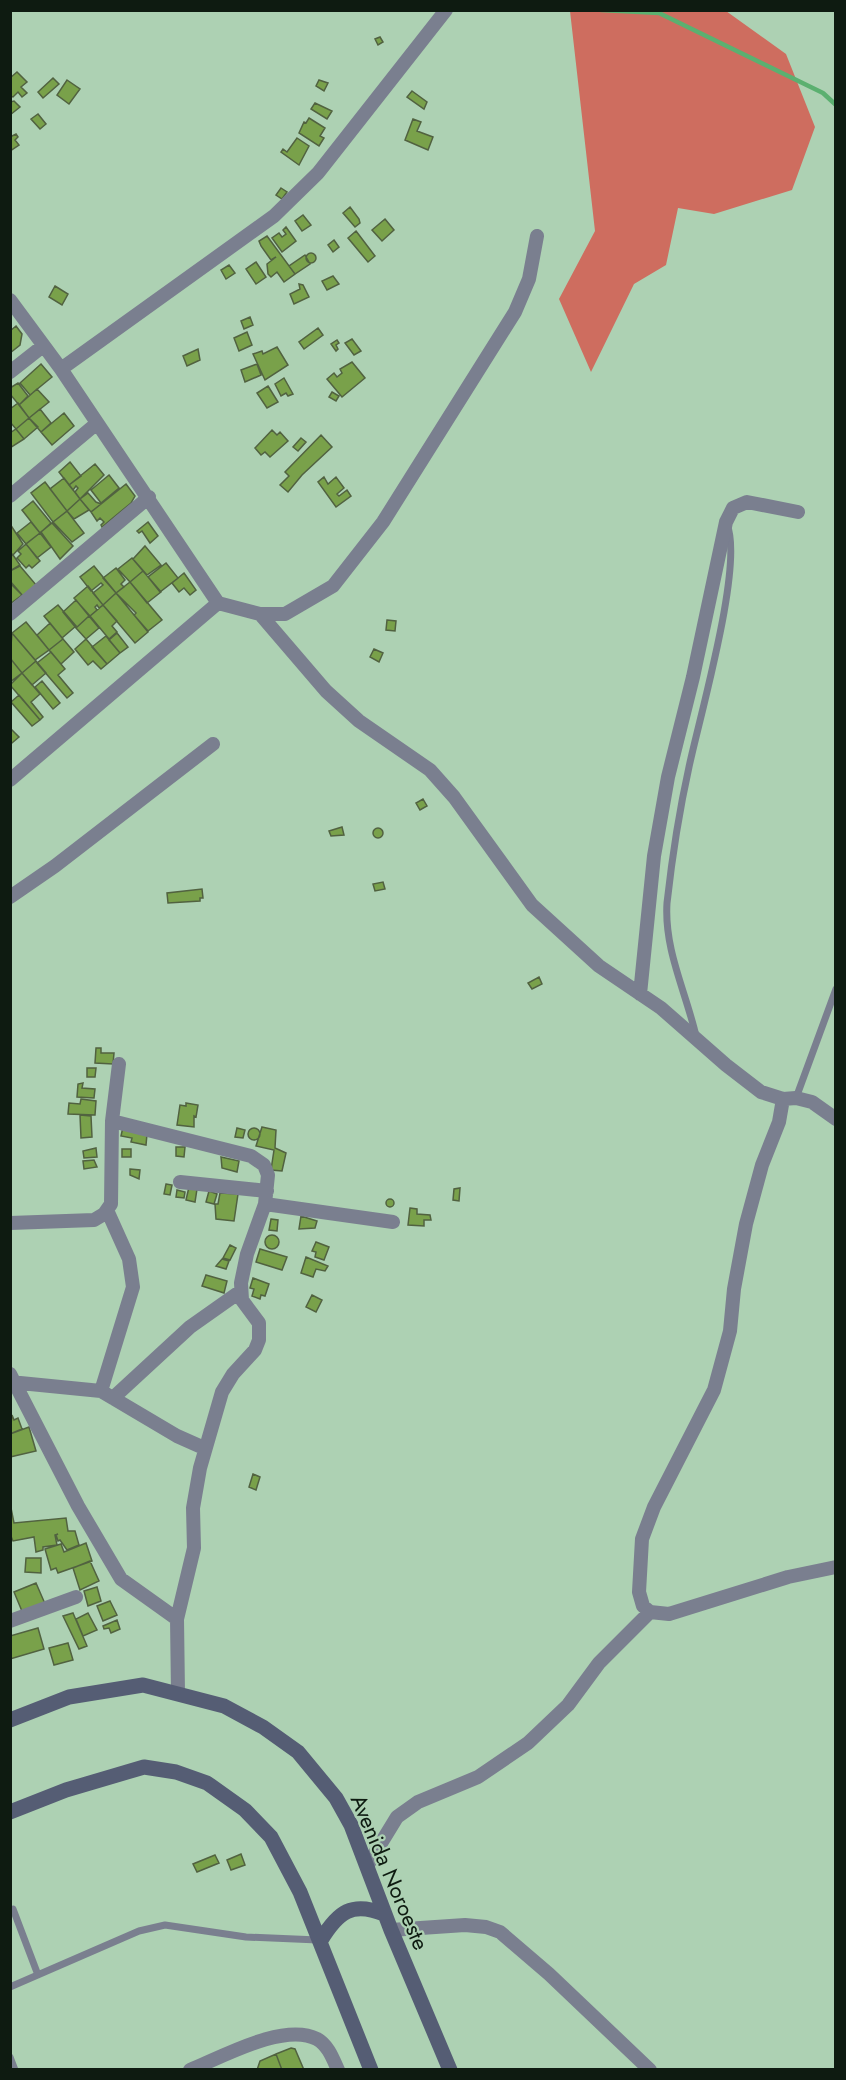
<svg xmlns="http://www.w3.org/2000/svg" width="846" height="2080" font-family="Jost,sans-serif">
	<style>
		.forest { fill: #ce6d5f }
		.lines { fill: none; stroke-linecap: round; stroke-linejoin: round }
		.stream { stroke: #5bb070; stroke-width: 4.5 }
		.building { fill: #79a14a; stroke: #516240; stroke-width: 1.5 }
		.lane { stroke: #7a7f8f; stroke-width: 7 }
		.street { stroke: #7a7f8f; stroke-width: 14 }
		.secondary { stroke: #555d74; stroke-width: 15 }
		.labels { text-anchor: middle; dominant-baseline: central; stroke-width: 4.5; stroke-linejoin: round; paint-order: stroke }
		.street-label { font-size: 22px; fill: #0e1b11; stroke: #add1b3 }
	</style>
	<rect width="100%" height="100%" fill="#add1b3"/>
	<path class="forest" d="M570,11h156l60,43 29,73 -23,63 -78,24 -36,-6 -12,57 -32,19 -43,88 -32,-73 36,-68z"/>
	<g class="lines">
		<path class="stream" d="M601,10l58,3 164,80 13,12"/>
	</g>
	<path class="building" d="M380,37l3,5 -5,3 -3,-6z
		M17,72l10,10 -6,5 6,6 -5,4 -4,-5 -5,5 -3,-1v-18z
		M53,78l6,6 -16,14 -5,-6z
		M67,80l13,9 -11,15 -12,-9z
		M319,80l9,3 -4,8 -8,-5z
		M412,91l15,11 -3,7 -17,-12z
		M14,101l6,6 -10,8v-13z
		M315,103l17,8 -5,8 -16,-10z
		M38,114l8,10 -6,5 -9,-10z
		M309,118l16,10 -5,8 4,2 -5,8 -20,-13 5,-11 2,1z
		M413,119l8,3 -4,9 16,6 -5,13 -23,-10z
		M16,134l2,3 -3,3 4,5 -9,6v-14z
		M297,138l12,8 -10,19 -18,-13 2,-3 4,3z
		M281,188l6,4 -5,7 -6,-4z
		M350,207l9,12 1,4 -5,4 -12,-14z
		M303,215l8,10 -9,6 -7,-10z
		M385,219l9,11 -12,11 -10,-11z
		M286,227l10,14 -14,11 -10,-14 7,-5 3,4 4,-3 -3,-4z
		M356,231l19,25 -7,6 -20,-24z
		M267,236l28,38 -11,8 -7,-10 -6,5 -3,-3 -1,-10 9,-7 -5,3 -10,-14 -2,-5z
		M334,240l5,7 -6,5 -5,-7z
		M306 258a5 5 0 1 1 10 0a5 5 0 1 1-10 0Z
		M305,255l5,9 -15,10 -6,-8z
		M256,262l10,15 -10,7 -10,-15z
		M229,265l6,8 -9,6 -5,-9z
		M333,276l6,8 -12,6 -5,-9z
		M299,284l4,1 6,12 -15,7 -4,-10 10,-5z
		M55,286l13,8 -6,11 -13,-8z
		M250,317l3,8 -9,4 -3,-8z
		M16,326l6,8 -2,11 -10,8v-22z
		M318,328l5,7 -19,14 -5,-7z
		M247,332l5,13 -13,6 -5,-13z
		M352,339l9,12 -7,4 -9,-12z
		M337,340l2,3 -3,2 2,4 -2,2 -5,-7z
		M277,347l11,18 -23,15 -12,-26 9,-3 1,3z
		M198,349l2,11 -13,6 -4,-10z
		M352,362l13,16 -23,19 -15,-18 7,-6 3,4 5,-4 -2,-4z
		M41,364l11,13 -22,18 -10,-12z
		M257,364l4,11 -16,7 -4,-12z
		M284,378l9,16 -5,2 -2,-3 -5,3 -6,-12z
		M18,383l10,13 -9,9 -9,-11v-6z
		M268,386l10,16 -11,6 -10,-15z
		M37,389l12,13 -20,16 -10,-13z
		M332,392l7,4 -3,5 -7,-4z
		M18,403l11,15 -13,11 -6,-7v-13z
		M40,409l11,14 -10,9 -12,-14z
		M64,413l10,13 -22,19 -11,-13z
		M29,418l9,9 -14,12 -8,-10z
		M16,429l8,10 -14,9v-15z
		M272,430l5,5 3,-3 8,9 -18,16 -5,-5 -4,3 -6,-7z
		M321,435l11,12 -30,28 -14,17 -8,-7 9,-9 -4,-4z
		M301,438l5,4 -8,9 -5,-4z
		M70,462l11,14 -12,9 -10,-13z
		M95,464l9,11 -24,24 -5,-7 3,-4 -2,-2 -3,4 -4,-5z
		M109,475l10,13 -18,15 -10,-13z
		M324,477l4,7 8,-7 8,11 -7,6 2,2 8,-6 4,6 -15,11 -18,-25z
		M64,478l16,21 -13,12 -17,-22z
		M45,482l22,29 -14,11 -22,-29z
		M126,484l9,12 -4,7 -29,24 -1,-2 3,-3 -4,-4 -3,3 -6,-9z
		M88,493l8,9 5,2 -10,8 -11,-13z
		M80,499l9,11 -15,9 -7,-8z
		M33,501l18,22 -11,10 -18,-23z
		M67,511l17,22 -12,9 -19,-20z
		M31,522l9,11 -14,11 -9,-11z
		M148,522l10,14 -8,7 -8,-12 -3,2 -2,-2z
		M52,523l21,23 -13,13 -19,-27z
		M10,524l13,20 -10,11 -3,-3z
		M40,533l11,14 -14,11 -11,-14z
		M26,544l14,17 -8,7 -3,-3 -3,3 -9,-10 4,-4 -3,-3z
		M145,546l16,19 -14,10 -14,-16z
		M13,555l7,10 -10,6v-14z
		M132,558l11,13 -13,11 -12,-13z
		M166,563l12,15 -18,14 -12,-15z
		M20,566l17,20 -14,10 -13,-15v-10z
		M94,566l22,27 -13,12 -10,-12 10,-8 -2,-2 -10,8 -11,-14z
		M116,568l9,12 -4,4 3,3 -8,6 -13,-15z
		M143,571l18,21 -14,11 -17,-21z
		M184,573l12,17 -6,5 -6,-7 -5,4 -7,-9z
		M130,582l32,38 -14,11 -14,-16 2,-2 -20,-20z
		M10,583l12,12 -12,9z
		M88,586l15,19 -4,3 -2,-3 -2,2 2,3 -7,6 -16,-18z
		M116,593l32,39 -13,11 -32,-38z
		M76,600l13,16 -13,12 -13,-16z
		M58,605l18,21 -14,12 -18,-22z
		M103,605l14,16 -5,5 5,6 -8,7 -19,-23z
		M89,616l10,12 -13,11 -10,-11z
		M387,620l9,1 -1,10 -9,-1z
		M26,622l23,28 -14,10 -23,-27z
		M50,623l13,16 -14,11 -12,-15z
		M12,633l24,28 -14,12 -12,-15z
		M117,633l11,14 -8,6 -11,-13z
		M106,636l14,17 -13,11 -15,-17z
		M63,639l11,13 -13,12 -12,-14z
		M86,639l21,25 -6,5 -8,-8 -5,4 -13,-16z
		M374,649l9,4 -4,9 -9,-5z
		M51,652l14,17 -7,6 15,18 -6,5 -30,-35z
		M10,658l12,15 -12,9z
		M36,661l10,12 -14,12 -10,-12z
		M22,673l18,21 -9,8 12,15 -3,3 -30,-35z
		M42,681l18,22 -7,6 -18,-22z
		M19,695l21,25 -8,6 -21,-24z
		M10,728l9,9 -7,6 -2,-3z
		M423,799l4,7 -7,4 -4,-7z
		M342,827l2,8 -13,1 -2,-5z
		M373 833a5 5 0 1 1 10 0a5 5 0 1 1-10 0Z
		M383,882l2,7 -10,2 -2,-7z
		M202,889l1,9h-3v3l-32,2 -1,-10z
		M539,977l3,7 -10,5 -4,-6z
		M96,1048h5v5h13l-1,11 -18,-1z
		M87,1068h9l-1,9h-8z
		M83,1083l-1,5 13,1 -1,9 -17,-1 1,-13z
		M81,1099l15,2 -1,14 -27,-1 1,-11 11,1z
		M186,1103l12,2 -2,12 -2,-1v11l-17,-2 3,-20 6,1z
		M80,1115l11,1 1,21 -11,1z
		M123,1127l24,7 -1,11 -15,-3 1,-4 -11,-2z
		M262,1127l14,3 -1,18 11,5 -4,18 -11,-1 3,-20 -18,-4z
		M237,1128l8,2 -2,8 -8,-1z
		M248 1134a6 6 0 1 1 12 0a6 6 0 1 1-12 0Z
		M176,1147h9l-1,10 -8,-1z
		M96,1148l1,9 -13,1 -1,-7z
		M122,1149h9v8h-9z
		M221,1157l18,4 -2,11 -15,-4z
		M94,1160l3,7 -13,2 -1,-8z
		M130,1169l10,1 -1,9 -9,-4z
		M166,1184l6,1 -2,10 -6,-1z
		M189,1187l8,2 -2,13 -9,-2z
		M460,1188l-1,13 -6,-1 1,-11z
		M177,1190l8,2 -1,6 -8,-1z
		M209,1191l8,3 -3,10 -8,-2z
		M220,1193l18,1 -4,27 -18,-2 -1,-15h3z
		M386 1203a4 4 0 1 1 8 0a4 4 0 1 1-8 0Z
		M410,1208l7,1v5l13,1 1,5h-7v6l-16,-1z
		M301,1216l16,5 -2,7 -16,1z
		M271,1219l7,1 -1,11 -8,-1z
		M265 1242a7 7 0 1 1 14 0a7 7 0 1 1-14 0Z
		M316,1242l13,5 -5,13 -9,-3 1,-5 -4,-1z
		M230,1245l6,3 -6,12 -7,-2z
		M260,1249l27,8 -5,13 -26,-8z
		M306,1257l22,9 -3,5 -9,-2 -3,8 -12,-4z
		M222,1259l7,2 -3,8 -10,-3z
		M206,1275l21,6 -3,12 -22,-7z
		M253,1278l16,6 -4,12 -4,-1 -1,4 -8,-3 2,-7 -4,-1z
		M312,1295l10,5 -6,12 -10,-5z
		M12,1415l2,5 4,-2 4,11 -12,5z
		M29,1427l7,24 -26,6v-23z
		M253,1474l7,3 -4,13 -7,-3z
		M11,1508l3,15 52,-5 2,13h7l4,14 -12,5 -7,-10 -2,1 -2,-6 2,-1 -3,1 2,10 -14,2v3l-7,2 -2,-15 -21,4 -3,-7z
		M86,1543l6,18 -34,12 -2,-5 -5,2 -6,-21 16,-5 3,8z
		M26,1558h15v15l-16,-1z
		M90,1561l9,20 -19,9 -7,-22z
		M36,1583l10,23 -22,10 -10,-24z
		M97,1587l4,14 -13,5 -4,-15z
		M110,1601l7,14 -14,6 -6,-15z
		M73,1613l14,33 -8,3 -16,-33z
		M88,1613l9,17 -14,6 -7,-17z
		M117,1620l3,9 -9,4 -2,-5 -5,1 -1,-3z
		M38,1628l6,21 -34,10v-23z
		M68,1643l5,17 -19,5 -5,-17z
		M241,1854l4,11 -14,5 -4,-10z
		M215,1855l4,8 -22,9 -4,-8z
		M291,2048l4,1 9,21h-22l-6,-16z
		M276,2054l6,16h-25l3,-9z"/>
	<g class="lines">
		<path class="lane" d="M696,1036c-10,-44 -32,-86 -29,-133 5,-45 12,-91 22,-136 10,-48 55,-203 38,-242
			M796,1098l40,-109
			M13,1909l25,66
			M10,1987l129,-56 26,-6 81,12 72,3
			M10,2057l5,13"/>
		<path class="street" d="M10,300l51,69 157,234 42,11 66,77 33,30 71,49 24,27 78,108 67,61 62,42 65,57 35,27 22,7 13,-1 16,4 24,17
			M61,369l213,-153 44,-43 128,-163
			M10,372l33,-26
			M10,496l86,-72
			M10,614l139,-117
			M260,614h25l48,-28 50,-64 132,-210 14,-33 8,-43
			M10,780l208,-177
			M10,897l45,-31 158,-122
			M640,994l14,-138 14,-79 25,-100 33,-155 7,-14 14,-6 51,10
			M783,1099l-4,23 -17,43 -16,59 -12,65 -4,42 -16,59 -60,117 -12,32 -3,53 4,14 7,6 19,2 119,-37 48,-10
			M112,1121l139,35 13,9 4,10 -3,29 -18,50 -6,29 1,17 17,23v17l-4,10 -22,24 -11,18 -22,76 -7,40 1,40 -17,71 1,74
			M180,1182l87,9
			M265,1204l128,18
			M10,1223l84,-3 10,-6 7,-10 1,-83 7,-57
			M10,1374l68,132 43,73 56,40
			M10,1382l91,9 76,45 27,12
			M101,1391l32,-104 -4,-28 -22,-49
			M113,1398l77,-71 51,-36
			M10,1621l66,-24
			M367,1866l30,-49 21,-15 60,-25 50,-34 40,-38 31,-42 51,-51
			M391,1930l74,-5 21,2 14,5 49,42 101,96
			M190,2070c32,-13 94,-48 127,-31 11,6 16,20 21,31"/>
		<path class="secondary" d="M10,1720l59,-23 74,-12 81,21 39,21 35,25 38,46 15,27 40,105 59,140
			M10,1812l56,-22 78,-23 32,5 31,11 38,27 26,27 29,55 71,178
			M321,1940c17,-28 31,-39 63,-26"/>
	</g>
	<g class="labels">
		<g class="street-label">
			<text transform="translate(390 1872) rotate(67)">Avenida Noroeste</text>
		</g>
	</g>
	<rect width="846" height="2080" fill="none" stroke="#0e1b11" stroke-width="24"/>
</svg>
